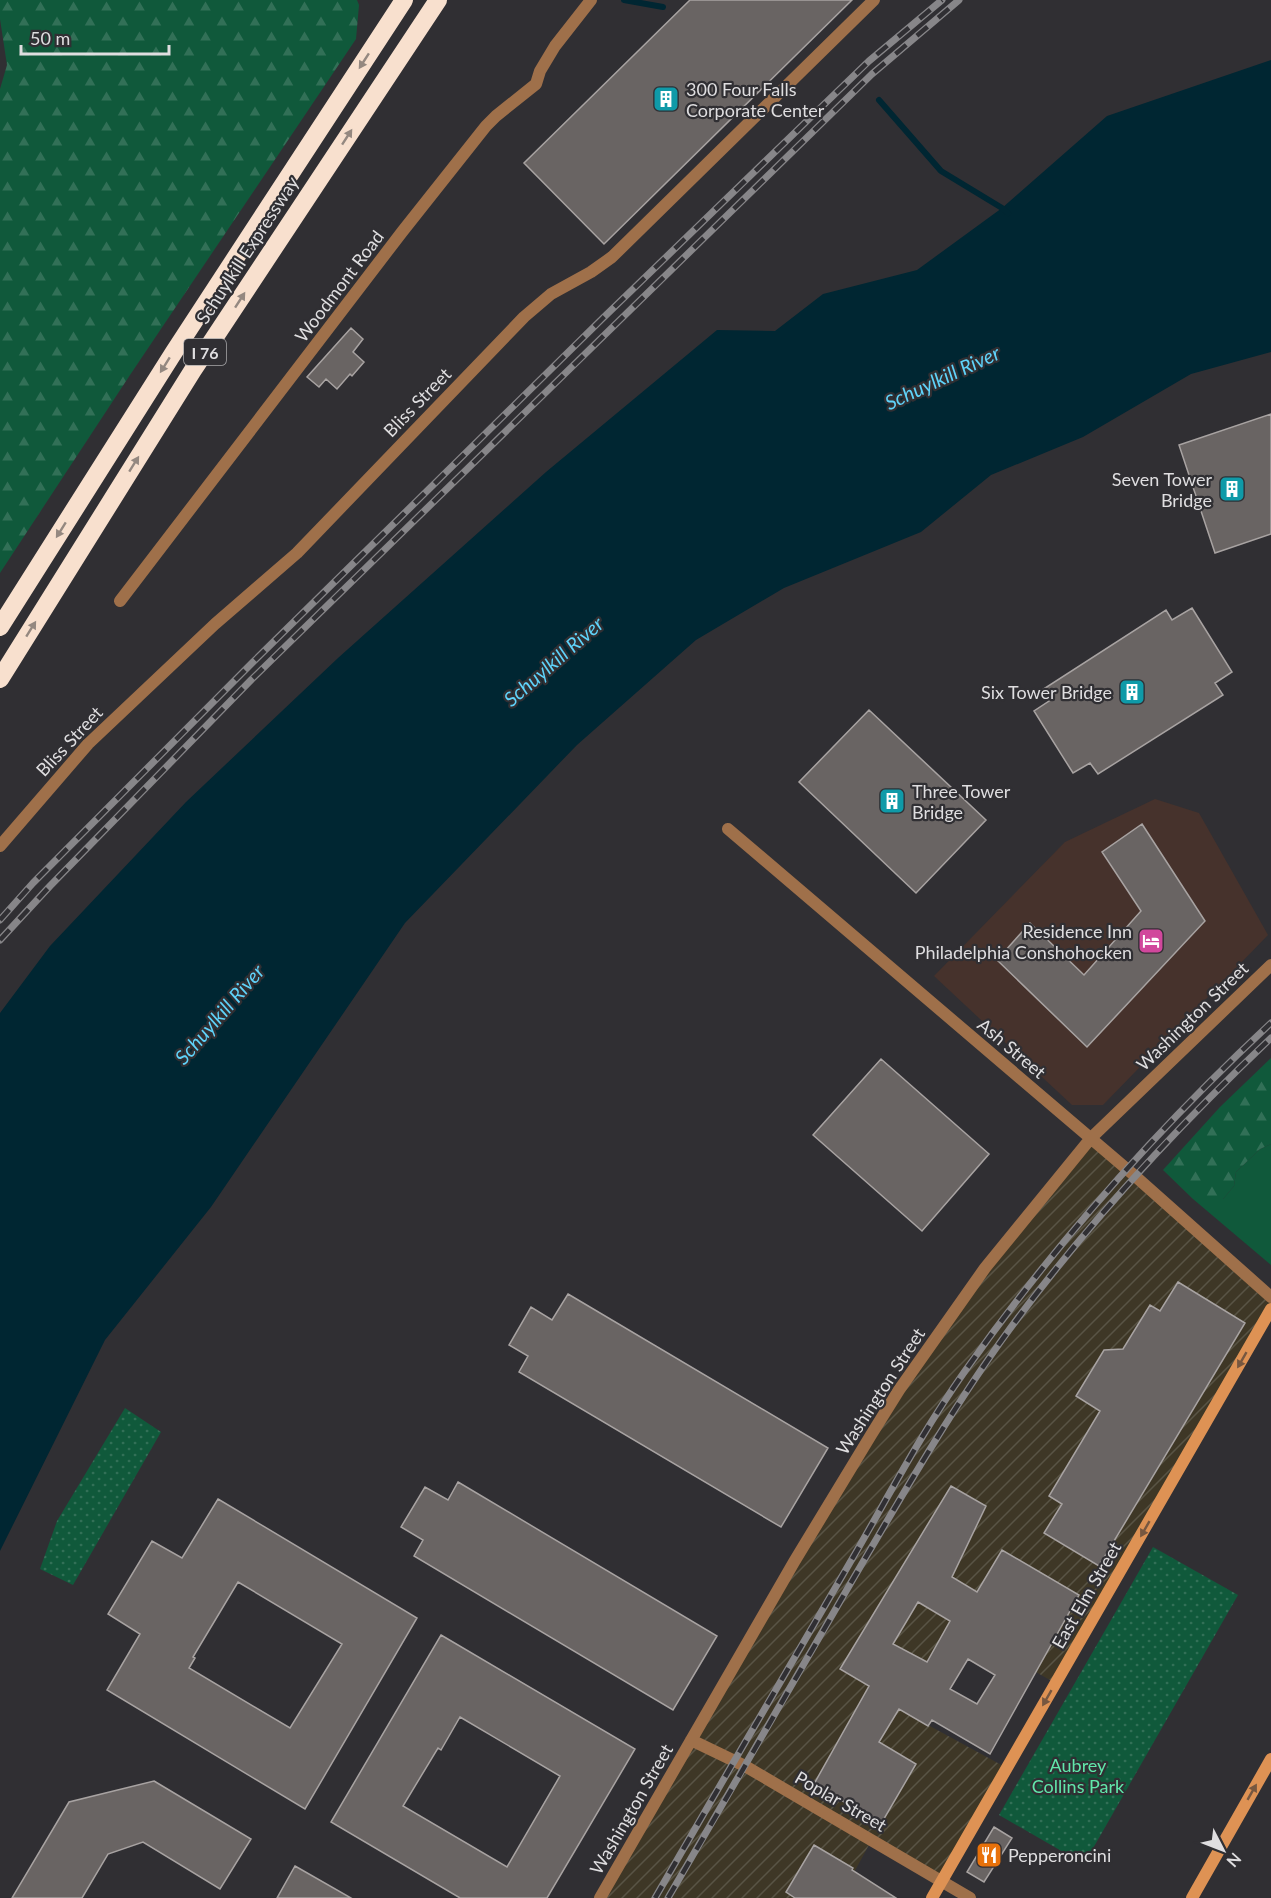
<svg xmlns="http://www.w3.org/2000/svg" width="1271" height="1898" font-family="Lato,sans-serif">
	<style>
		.commercial { fill: #46322c }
		.industrial { fill: url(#industrial-furrows) }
		.green { fill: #10593b }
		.forest { fill: url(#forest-firs) }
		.park { fill: url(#park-dots) }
		.water { fill: #002632 }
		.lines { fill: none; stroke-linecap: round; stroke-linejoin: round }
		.stream { stroke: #002632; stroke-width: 6 }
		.building { fill: #696463; stroke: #a8a3a2; stroke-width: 1.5; fill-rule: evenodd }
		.minor { stroke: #9f704a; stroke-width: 12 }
		.secondary { stroke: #de9254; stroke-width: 12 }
		.motorway { stroke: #f8e0ce; stroke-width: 18 }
		.rail-casing { stroke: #878689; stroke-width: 7 }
		.rail { stroke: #302f33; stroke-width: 4.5; stroke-dasharray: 14; stroke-linecap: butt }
		.oneway { fill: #948880 }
		.oneway2 { fill: #765740 }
		.labels { text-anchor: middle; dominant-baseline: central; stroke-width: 4.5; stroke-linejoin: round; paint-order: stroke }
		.shield { fill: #302f33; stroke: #aaaaac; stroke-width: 1.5 }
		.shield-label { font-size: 16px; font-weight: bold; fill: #dfdee0 }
		.poi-label { font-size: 18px; fill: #dfdee0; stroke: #302f33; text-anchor: start }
		.street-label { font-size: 18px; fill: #dfdee0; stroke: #302f33 }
		.park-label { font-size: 18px; fill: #61e7ab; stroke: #302f33 }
		.water-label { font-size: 20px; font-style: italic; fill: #5fd3fa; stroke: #302f33 }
	</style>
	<defs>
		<pattern id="industrial-furrows" width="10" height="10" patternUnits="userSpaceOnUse" patternTransform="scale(1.5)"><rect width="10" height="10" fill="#3e3726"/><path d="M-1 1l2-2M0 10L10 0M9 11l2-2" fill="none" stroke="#595445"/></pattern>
		<pattern id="forest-firs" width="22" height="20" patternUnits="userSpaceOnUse" patternTransform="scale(1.5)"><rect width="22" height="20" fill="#10593b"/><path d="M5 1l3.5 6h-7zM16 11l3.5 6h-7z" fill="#327057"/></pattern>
		<pattern id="park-dots" width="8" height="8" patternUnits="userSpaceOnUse" patternTransform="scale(1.5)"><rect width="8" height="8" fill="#10593b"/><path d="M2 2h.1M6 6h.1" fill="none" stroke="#327057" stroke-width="1.8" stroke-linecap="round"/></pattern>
	</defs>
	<rect width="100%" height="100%" fill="#302f33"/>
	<path class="commercial" d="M1155,799l44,14 69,122 -165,170h-31l-138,-129 131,-134z"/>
	<path class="industrial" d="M1091,1138l180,159v12l-216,374 -76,-44 -51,86 79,43 -65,113 -73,-36 -29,53h-240l299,-508z"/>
	<path class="green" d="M1271,1144v121l-78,-66h30l11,-13 2,-14 24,-23z"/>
	<path class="forest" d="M0,0h357l2,5 -3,34 -226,336 -130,198v-484l7,-24 -7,-46z
		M1271,1058v86l-11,5 -24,23 -2,14 -11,13h-30l-30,-29 57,-63z"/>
	<path class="park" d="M125,1408l36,24 -88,153 -33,-16 17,-48z
		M1153,1547l85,48 -154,269 -85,-49z"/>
	<path class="water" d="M1271,60v292l-80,22 -108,63 -92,38 -70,57 -137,56 -88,52 -119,105 -172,178 -194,284 -106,133 -105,211v-538l50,-67 136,-144 152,-144 208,-186 171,-142 58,1 48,-37 94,-24 85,-62 105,-92z"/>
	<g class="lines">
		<path class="stream" d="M624,0l39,7
			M879,100l62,71 61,37 6,5"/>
	</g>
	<path class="building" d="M690,0h162l-248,244 -80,-81z
		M351,328l12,11 -10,13 11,10 -12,14 -2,-2 -13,15 -11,-10 -7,8 -12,-10z
		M1271,414v120l-56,19 -36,-108z
		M1192,608l40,64 -17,11 8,12 -125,79 -8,-11 -17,10 -39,-62 15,-10 -7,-11 124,-80 6,10z
		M869,710l117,110 -70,73 -117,-111z
		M1142,824l63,97 -118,126 -90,-87 33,-37 54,52 57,-64 -39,-59z
		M881,1059l108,95 -67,77 -109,-96z
		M1178,1282l67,41 -146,243 -55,-33 18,-29 -13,-8 51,-85 -24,-15 28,-46 19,-1 27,-44 10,6z
		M568,1294l260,154 -47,79 -262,-155 9,-16 -19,-11 22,-38 21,13z
		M458,1482l259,154 -44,74 -259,-154 9,-16 -22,-13 24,-40 23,13z
		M951,1486l35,20 -34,71 25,15 25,-42 77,45 -89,159 -58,-34 -4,6 -29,-17 -20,33 37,22 -35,60 -67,-40 55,-98 -29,-17zM918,1602l32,19 -23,41 -34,-18zM968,1659l27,16 -18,29 -27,-15z
		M218,1499l199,119 -112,191 -198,-119 33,-56 -32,-20 44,-73 30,17zM238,1582l104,62 -52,84 -101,-60 6,-10 -2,-1z
		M441,1635l194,114 -88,149h-87l-129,-76zM460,1717l100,59 -53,91 -104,-61 35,-58 3,2z
		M154,1781l97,58 -31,50 -77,-47 -35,12 -26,44h-70l57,-96z
		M994,1827l18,11 -28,44 -17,-10z
		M814,1845l39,23 -1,2 44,28h-101l-9,-6z
		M295,1866l56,32h-74z"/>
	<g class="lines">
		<path class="minor" d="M120,601l282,-369 84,-106 10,-10 40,-32 4,-13 15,-25 36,-46
			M728,829l407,347 136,121
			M0,846l88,-102 127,-120 82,-71 227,-236 27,-23 40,-22 21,-15 262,-257
			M691,1740l54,26 225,132
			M600,1898l194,-336 77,-127 28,-45 86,-122 106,-130 180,-173"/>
		<path class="secondary" d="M932,1898l339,-589
			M1192,1898l79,-139"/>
		<path class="motorway" d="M0,627l174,-275 230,-352
			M0,679l193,-309 245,-370"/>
		<g class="rail-casing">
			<path id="rail" d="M0,920l33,-37 220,-221 350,-344 266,-257 73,-61
				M0,940l50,-54 202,-207 620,-605 87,-74
				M655,1898c64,-111 128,-221 193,-332 38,-65 73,-133 117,-195 89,-126 193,-243 306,-348
				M668,1898c61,-104 121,-208 181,-312 51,-87 101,-175 160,-256 78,-106 167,-202 262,-292"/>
		</g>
		<use href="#rail" class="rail"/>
	</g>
	<defs><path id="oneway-solid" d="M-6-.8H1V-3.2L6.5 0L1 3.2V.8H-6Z" transform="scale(1.5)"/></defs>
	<g class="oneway">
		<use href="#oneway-solid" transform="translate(364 61) rotate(123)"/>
		<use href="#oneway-solid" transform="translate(347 137) rotate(-57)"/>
		<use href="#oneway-solid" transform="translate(240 300) rotate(-57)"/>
		<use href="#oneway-solid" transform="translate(165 365) rotate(122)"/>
		<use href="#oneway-solid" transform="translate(134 464) rotate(-58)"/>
		<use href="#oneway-solid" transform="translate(61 530) rotate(122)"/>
		<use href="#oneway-solid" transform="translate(31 629) rotate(-58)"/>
	</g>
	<g class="oneway2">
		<use href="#oneway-solid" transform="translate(1242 1360) rotate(120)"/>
		<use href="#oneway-solid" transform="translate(1145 1529) rotate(120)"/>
		<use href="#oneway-solid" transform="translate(1047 1698) rotate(120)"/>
		<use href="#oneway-solid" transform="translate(1252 1792) rotate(-60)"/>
	</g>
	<defs>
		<g id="building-square" transform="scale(1.35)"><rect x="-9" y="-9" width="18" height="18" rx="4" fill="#0f9aa8" stroke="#302f33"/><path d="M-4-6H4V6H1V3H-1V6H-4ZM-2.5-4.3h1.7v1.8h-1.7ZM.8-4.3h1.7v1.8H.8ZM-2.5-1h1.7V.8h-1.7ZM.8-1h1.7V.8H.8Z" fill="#fff"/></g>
		<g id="hotel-square" transform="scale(1.35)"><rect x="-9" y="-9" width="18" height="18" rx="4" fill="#d1479c" stroke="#302f33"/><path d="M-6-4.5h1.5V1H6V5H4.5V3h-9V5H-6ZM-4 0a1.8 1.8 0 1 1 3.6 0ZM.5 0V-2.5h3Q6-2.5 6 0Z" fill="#fff"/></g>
		<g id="restaurant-square" transform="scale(1.35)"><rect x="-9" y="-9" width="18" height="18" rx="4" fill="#e8710a" stroke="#302f33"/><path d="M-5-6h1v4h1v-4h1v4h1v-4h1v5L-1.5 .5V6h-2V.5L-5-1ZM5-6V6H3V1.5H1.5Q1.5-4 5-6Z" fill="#fff"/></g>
	</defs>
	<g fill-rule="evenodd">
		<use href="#building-square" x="666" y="99"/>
		<use href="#building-square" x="1232" y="489"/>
		<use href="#building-square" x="1132" y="692"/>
		<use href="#building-square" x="892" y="801"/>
		<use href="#hotel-square" x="1151" y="941"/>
		<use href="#restaurant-square" x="989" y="1855"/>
	</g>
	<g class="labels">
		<rect class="shield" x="184" y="339" width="42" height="26" rx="4.5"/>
		<g class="shield-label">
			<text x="205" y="352">I 76</text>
		</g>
		<g class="poi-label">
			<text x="686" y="89">300 Four Falls<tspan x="686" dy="21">Corporate Center</tspan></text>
			<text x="1212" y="479" text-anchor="end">Seven Tower<tspan x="1212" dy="21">Bridge</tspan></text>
			<text x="1112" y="692" text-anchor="end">Six Tower Bridge</text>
			<text x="912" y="791">Three Tower<tspan x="912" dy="21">Bridge</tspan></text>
			<text x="1132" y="931" text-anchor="end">Residence Inn<tspan x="1132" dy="21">Philadelphia Conshohocken</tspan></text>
			<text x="1008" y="1855">Pepperoncini</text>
		</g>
		<g class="street-label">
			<text transform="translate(247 250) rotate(-57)">Schuylkill Expressway</text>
			<text transform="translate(339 286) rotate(-53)">Woodmont Road</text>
			<text transform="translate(417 402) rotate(-46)">Bliss Street</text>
			<text transform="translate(69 741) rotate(-47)">Bliss Street</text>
			<text transform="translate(1192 1016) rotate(-44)">Washington Street</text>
			<text transform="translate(1012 1048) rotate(40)">Ash Street</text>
			<text transform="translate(880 1391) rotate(-57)">Washington Street</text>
			<text transform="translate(1086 1595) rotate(-60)">East Elm Street</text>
			<text transform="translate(841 1801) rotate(30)">Poplar Street</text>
			<text transform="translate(631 1809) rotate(-60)">Washington Street</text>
		</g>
		<g class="park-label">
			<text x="1078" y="1765">Aubrey<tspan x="1078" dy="21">Collins Park</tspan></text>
		</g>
		<g class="water-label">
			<text transform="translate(942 377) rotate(-25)">Schuylkill River</text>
			<text transform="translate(553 661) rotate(-41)">Schuylkill River</text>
			<text transform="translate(219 1014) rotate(-49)">Schuylkill River</text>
		</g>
	</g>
	<g transform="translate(1223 1850) rotate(132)" stroke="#302f33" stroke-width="4.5" paint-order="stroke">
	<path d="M0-4.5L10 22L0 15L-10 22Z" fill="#dfdee0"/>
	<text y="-9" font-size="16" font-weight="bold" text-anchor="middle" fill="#dfdee0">N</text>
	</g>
	<path d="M21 45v9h148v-9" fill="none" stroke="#dfdee0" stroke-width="3"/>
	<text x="30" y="45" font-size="18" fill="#dfdee0" stroke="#302f33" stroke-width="4.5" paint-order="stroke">50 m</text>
</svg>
